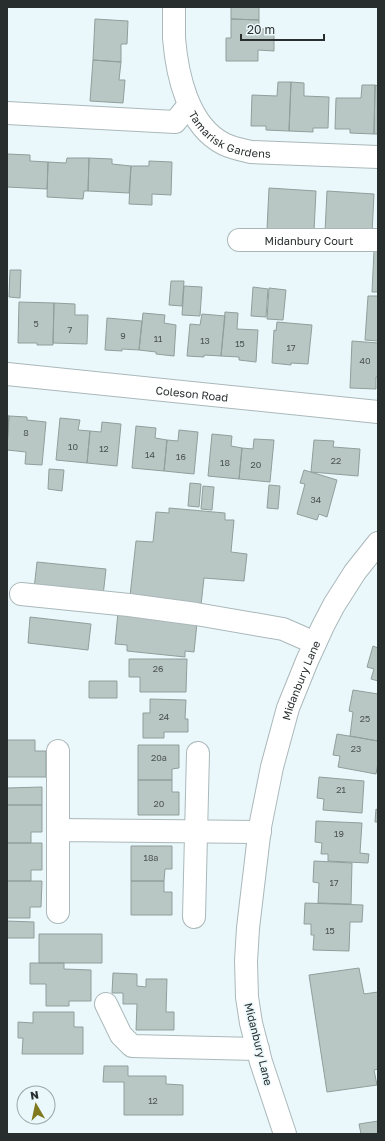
<svg xmlns="http://www.w3.org/2000/svg" width="385" height="1141" font-family="'Golos Text',sans-serif">
	<style>
		.building { fill: #b8c6c4; stroke: #919e9c }
		.lines { fill: none; stroke-linecap: round; stroke-linejoin: round }
		.minor-casing { stroke: #abb8ba; stroke-width: 24 }
		.minor { stroke: #fff; stroke-width: 22 }
		.labels { text-anchor: middle; dominant-baseline: central; stroke-width: 3; stroke-linejoin: round; paint-order: stroke }
		.number-label { font-size: 9px; fill: #4c5354 }
		.street-label { font-size: 11px; fill: #282d2e; stroke: #eaf8fb }
	</style>
	<rect width="100%" height="100%" fill="#eaf8fb"/>
	<path class="building" d="M231,7h28v13l-28,-1z
		M95,19l33,2 -1,23h-6v18l-28,-2z
		M231,19l28,1v9h15v22l-16,-1v11h-32v-23h5z
		M93,60l28,2 -2,18h6l-2,23 -33,-2z
		M278,82h13l-2,49 -23,-1v-4h-15l1,-31 25,1z
		M291,82l13,1v13l25,1 -1,31h-15v4l-24,-1z
		M362,85h13l-1,49 -24,-1v-4h-15l1,-31h25z
		M375,85l3,1v48h-4z
		M7,154l23,1v6l18,1 -1,27 -40,-2z
		M67,158h22l-1,33h-4l-1,8 -36,-2 1,-35 18,1z
		M89,158l23,1v5l19,2 -2,27 -41,-2z
		M149,161l23,1 -1,33 -19,-1v11l-23,-1 2,-38h18z
		M269,188l47,3 -2,40 -47,-2z
		M327,191l47,3 -2,40 -47,-2z
		M374,251h4v41h-6z
		M10,270h11l-1,28 -11,-1z
		M171,281h13l-2,25 -13,-1z
		M184,286l18,1 -2,29 -18,-1z
		M253,287l15,2 -2,28 -15,-1z
		M269,288l17,2 -3,30 -16,-1z
		M368,296h10v45l-13,-1z
		M19,302l35,1 -1,42h-16v-2h-19z
		M54,303l21,1v11h13l-1,29 -34,-1z
		M225,312l13,1 -1,16 21,1 -2,32 -17,-2v-3l-18,-1z
		M143,313l22,2 -1,8 12,2 -2,31 -18,-2v-2l-17,-2z
		M202,314l23,2 -4,40 -17,-1v2l-17,-1 3,-32 10,1z
		M107,318l35,3 -3,29 -17,-1v2l-17,-1z
		M277,322l35,3 -4,39 -17,-1v2l-19,-2 2,-33 2,1z
		M352,341l26,2v34h-2v12l-26,-1z
		M7,415l2,1 -2,27z
		M9,416l18,1v3l19,2 -4,43 -17,-1 1,-12 -19,-2z
		M60,418l20,2 -2,10 12,1 -3,32 -31,-3z
		M102,422l19,2 -4,42 -30,-3 3,-32 11,1z
		M136,426l20,2 -1,10 12,2 -3,31 -32,-3z
		M179,430l19,2 -4,42 -30,-3 3,-31 11,1z
		M212,434l20,2 -1,10 11,2 -3,31 -31,-3z
		M254,439l20,1 -4,42 -31,-3 3,-31 11,1z
		M314,440l20,1 -1,6 27,2 -2,27 -47,-4z
		M49,469l15,1 -2,21 -14,-2z
		M304,470l33,10 -10,37 -8,-3 -2,6 -20,-6 8,-30 -5,-1z
		M190,483l11,1 -2,23 -11,-1z
		M269,485l11,1 -2,23 -11,-1z
		M203,486l11,1 -2,23 -11,-1z
		M169,508l56,5v7h9l-3,32 16,2 -3,27 -40,-3 -3,27 -4,18 -3,29 -9,-1v6l-58,-6v-6l-12,-1 3,-32 11,-7 7,-64 17,1 3,-30 13,1z
		M37,562l69,7 -3,27 -69,-7z
		M30,617l61,7 -3,26 -60,-7z
		M373,646l5,2v33l-7,-2 3,-10 -7,-2z
		M129,659h58l-1,33h-46v-15h-11z
		M89,681h28v17h-28z
		M353,690l25,4v47l-28,-5 3,-24 -4,-1z
		M150,699l36,1 -1,19h3v13h-24v6h-21v-25h7z
		M337,734l41,7v22l-2,11 -38,-7 2,-11 -7,-1z
		M7,740h28v11h11v26h-39z
		M138,745h41v23l-7,1v11h-34z
		M319,777l45,4 -2,32 -39,-3 1,-11 -7,-1z
		M138,780h34v12h7v23h-41z
		M42,787v18h-35v-17z
		M7,805h35v27h-11v11h-24z
		M376,809l2,1v12h-3z
		M316,821l46,2 -2,30 9,1 -1,9 -40,-2v-7h-7l1,-11 -7,-1z
		M7,843h35v27h-11v11h-24z
		M131,846h41v23h-7l-1,12h-33z
		M314,861l38,2 -1,41 -33,-1 1,-20 -6,-1z
		M7,881h35l-1,26h-11v11h-23z
		M131,881h33v11h8v23h-41z
		M305,903l58,2 -1,17h-12l-1,29 -36,-1 1,-15h-3v-11h-7z
		M7,921l27,1v16h-27z
		M39,934h63v29h-63z
		M30,963h34v6l27,1v31h-22v5h-23v-22h-16z
		M359,968l5,26 14,-2v77l-4,1 3,15 -50,7 -18,-117z
		M113,973l24,1v12l9,1v-8h21l-1,33h8v18h-38l1,-26h-14v-11h-11z
		M33,1012h41v15h9v27h-61l1,-16h-5v-16l15,1z
		M104,1066h24v10h38v8l17,1v30h-59v-33h-21z
		M378,1121v13h-17l-2,-10z"/>
	<g class="lines">
		<g class="minor-casing">
			<g id="minor">
				<path id="s1" d="M174,7c0,10 0,21 0,31 3,37 14,88 50,106 8,4 18,6 27,8l127,5"/>
				<path d="M7,113l168,9 14,-17"/>
				<path id="s2" d="M239,240h139"/>
				<path id="s3" d="M7,374l371,38"/>
				<path d="M21,594l108,11 67,9 87,15 32,14"/>
				<path d="M58,751v79"/>
				<path d="M58,912v-82l202,2"/>
				<path d="M194,917l4,-164"/>
				<path d="M106,1004l15,31 11,11 126,3"/>
				<path id="s4" d="M285,1134l-24,-72 -10,-39 -4,-26 -1,-36 2,-33 12,-101 12,-60 16,-59 19,-47 16,-35 11,-21 21,-33 23,-29"/>
			</g>
		</g>
		<use href="#minor" class="minor"/>
	</g>
	<g class="labels">
		<g class="number-label">
			<text x="36" y="323">5</text>
			<text x="70" y="329">7</text>
			<text x="123" y="335">9</text>
			<text x="158" y="338">11</text>
			<text x="205" y="340">13</text>
			<text x="240" y="343">15</text>
			<text x="291" y="347">17</text>
			<text x="365" y="360">40</text>
			<text x="26" y="432">8</text>
			<text x="73" y="446">10</text>
			<text x="104" y="448">12</text>
			<text x="150" y="454">14</text>
			<text x="181" y="456">16</text>
			<text x="336" y="460">22</text>
			<text x="225" y="462">18</text>
			<text x="256" y="464">20</text>
			<text x="316" y="499">34</text>
			<text x="158" y="668">26</text>
			<text x="164" y="716">24</text>
			<text x="365" y="718">25</text>
			<text x="356" y="748">23</text>
			<text x="159" y="757">20a</text>
			<text x="341" y="789">21</text>
			<text x="159" y="803">20</text>
			<text x="339" y="833">19</text>
			<text x="151" y="857">18a</text>
			<text x="334" y="882">17</text>
			<text x="330" y="930">15</text>
			<text x="153" y="1100">12</text>
		</g>
		<g class="street-label">
			<text stroke="none"><textPath href="#s1" startOffset="154">Tamarisk Gardens</textPath></text>
			<text stroke="none"><textPath href="#s2" startOffset="70">Midanbury Court</textPath></text>
			<text stroke="none"><textPath href="#s3" startOffset="186">Coleson Road</textPath></text>
			<text stroke="none"><textPath href="#s4" startOffset="466">Midanbury Lane</textPath></text>
			<text transform="translate(259 1044) rotate(76)">Midanbury Lane</text>
		</g>
	</g>
	<rect width="385" height="1141" fill="none" stroke="#282d2e" stroke-width="16"/>
	<g transform="translate(36 1105) rotate(351)"><circle r="19" fill="#eaf8fb" stroke="#9ca7a9"/>
	<path d="M0-3L7 15L0 10L-7 15Z" fill="#80791e"/>
	<text y="-6" font-size="11" font-weight="bold" text-anchor="middle" fill="#282d2e">N</text>
	</g>
	<path d="M241 34v6h83v-6" fill="none" stroke="#282d2e" stroke-width="2"/>
	<text x="247" y="34" font-size="12" fill="#282d2e" stroke="#eaf8fb" stroke-width="3" paint-order="stroke">20 m</text>
</svg>
